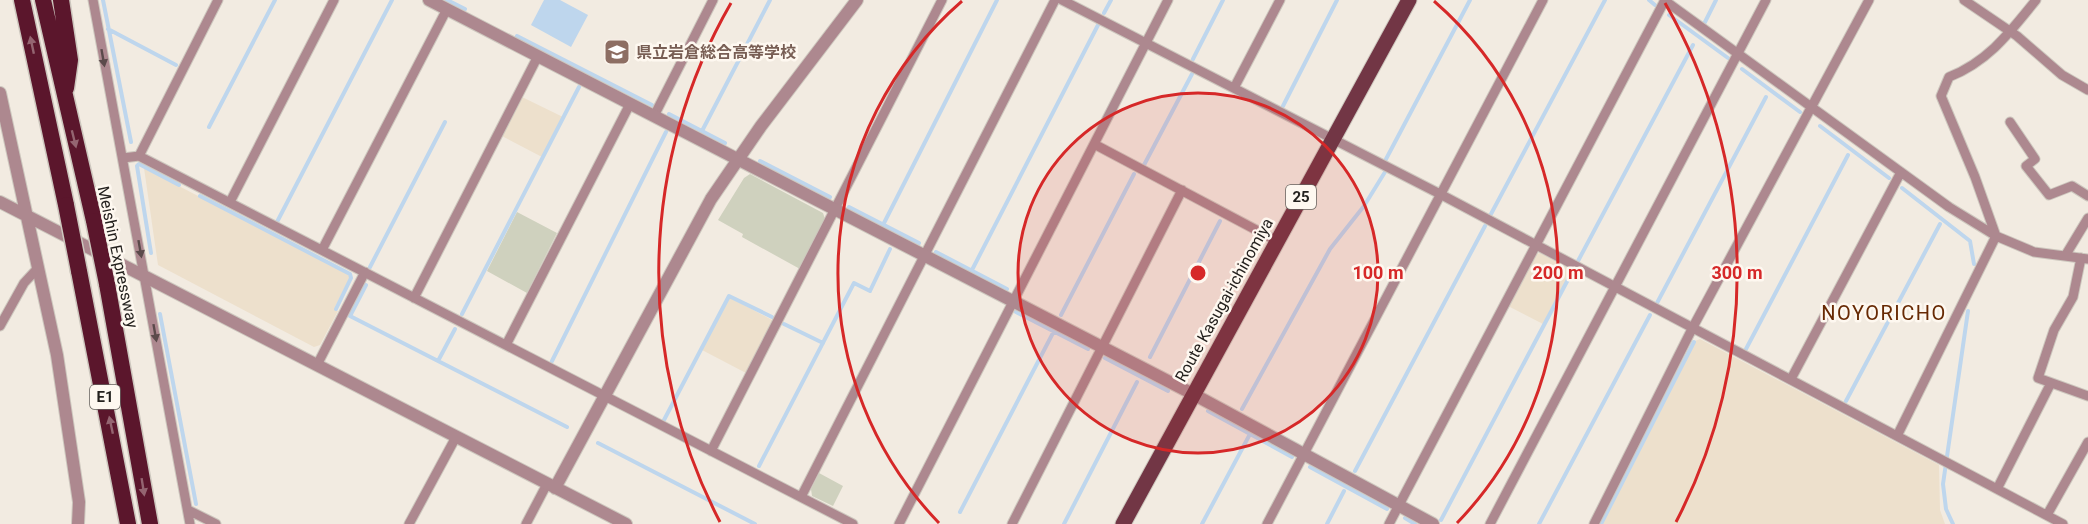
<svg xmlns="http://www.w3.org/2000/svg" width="2088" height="524" font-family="Roboto,'Noto Sans JP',sans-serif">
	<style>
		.industrial { fill: #ede0cc }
		.green { fill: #cfd1be }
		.water { fill: #bed6ed }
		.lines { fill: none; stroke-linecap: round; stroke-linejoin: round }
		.stream { stroke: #bed6ed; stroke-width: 4 }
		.minor-casing { stroke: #cdc7be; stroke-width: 11 }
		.tertiary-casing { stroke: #cdc7be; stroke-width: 14 }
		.primary-casing { stroke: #cdc7be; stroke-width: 17 }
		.motorway-casing { stroke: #cdc7be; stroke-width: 19 }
		.minor { stroke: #ad888f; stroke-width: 9 }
		.tertiary { stroke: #ad888f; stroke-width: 12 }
		.primary { stroke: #723645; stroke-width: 15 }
		.motorway { stroke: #5b162c; stroke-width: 16 }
		.motorway-bridge-casing { stroke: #cdc7be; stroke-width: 19; stroke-linecap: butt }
		.motorway-bridge { stroke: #5b162c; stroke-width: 16 }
		.oneway { fill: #946571 }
		.oneway2 { fill: #5b4a4b }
		.ring { fill: none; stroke: #d62828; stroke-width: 3 }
		.labels { text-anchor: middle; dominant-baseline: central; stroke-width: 5; stroke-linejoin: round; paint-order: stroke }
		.shield { fill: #fef8f0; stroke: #65625d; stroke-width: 1.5 }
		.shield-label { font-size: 15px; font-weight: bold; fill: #24211e }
		.education-label { font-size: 16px; font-weight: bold; fill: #785e54; stroke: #fef8f0; text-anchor: start }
		.street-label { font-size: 16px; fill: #24211e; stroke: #fef8f0 }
		.quarter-label { font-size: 20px; letter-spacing: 1.5px; fill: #672903; stroke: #fef8f0 }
		.centre { fill: #d62828; stroke: #fef8f0; stroke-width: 3 }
		.ring-label { font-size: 18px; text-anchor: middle; font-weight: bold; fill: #d62828; stroke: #fef8f0; stroke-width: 5; stroke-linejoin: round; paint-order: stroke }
	</style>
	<rect width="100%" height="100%" fill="#f2ebe1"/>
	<path class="industrial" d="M522,97l41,20 -21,40 -40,-21z
		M144,168l205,106 1,3 -16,32 4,2 -18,34 -6,2 -156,-82z
		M1540,253l32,17 -29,54 -35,-18 28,-52z
		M729,297l45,24 -28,52 -44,-23z
		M1700,339l239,126 1,45 5,14h-343l93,-183z"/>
	<path class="green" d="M750,174l73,39 2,6 -25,50 -58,-32 1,-3 -25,-14 26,-42z
		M517,212l40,21 -30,60 -40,-22z
		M819,473l24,13 -10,20 -21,-10 -1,-7z"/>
	<path class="water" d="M544,0h16l28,15 -17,32 -40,-22z"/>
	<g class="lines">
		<path class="stream" d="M103,0l28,142
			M447,0l18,9
			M1649,0l6,5
			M1104,13l7,-13
			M1669,15l59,43
			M1705,22l11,-22
			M108,29l68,36
			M517,36l135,69
			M1193,59l30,-59
			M1742,69l58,43
			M1283,106l54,-106
			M669,114l56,29
			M1820,126l69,52
			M209,127l66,-127
			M702,131l68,-131
			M760,161l70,36
			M1385,161l85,-161
			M1144,165l48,-91
			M1902,188l68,53 4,23
			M200,196l150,78 1,4 -15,31
			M849,207l70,36
			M1491,214l114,-214
			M277,222l115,-222
			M883,225l114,-225
			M936,252l71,37
			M151,253l-14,-87 2,-2 40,21
			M1578,261l115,-216
			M370,267l75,-145
			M972,270l126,-245
			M366,285l-16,31 217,111
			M1657,303l109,-206
			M1016,312l72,37
			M160,314l36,190
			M462,314l117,-227
			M1061,315l73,-141
			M784,324l39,19
			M1746,349l102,-194
			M1150,357l70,-136
			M1105,358l63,33
			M438,361l17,-32
			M552,361l114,-229
			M1846,401l94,-177
			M1242,409l88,-160 34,-43 21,-34
			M1208,411l84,46
			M664,420l65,-124 43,21
			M598,443l157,81
			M759,466l95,-183 16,8 20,-42
			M1310,467l77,42
			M1355,471l130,-245
			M960,512l94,-181
			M1405,518l10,6
			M1441,520l131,-248
			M1064,524l73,-142
			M1202,524l48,-90
			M1327,524l17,-33
			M1539,524l111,-209
			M1601,524l93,-182
			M1953,524l-7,-15 -3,-25 25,-173"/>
		<g class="minor-casing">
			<path id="minor" d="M93,0l97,524
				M1062,0l378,194 623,330
				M1664,0l285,207 47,29 38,16 54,7
				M1964,0l53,36 45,39 26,15
				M1234,88l46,-88
				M654,116l59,-116
				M2010,122l25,37 -9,7 23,29 23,-9 16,10
				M1094,144l183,97
				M139,156l79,-156
				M123,158l16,-2 714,368
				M230,202l104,-202
				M322,250l125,-241
				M2065,256l23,-38
				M2081,258l-8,39 -19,33 -16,48 50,18
				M414,298l124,-242
				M0,326l24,-43 13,-14
				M506,345l124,-241
				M317,365l48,-93
				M1791,379l110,-207
				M1897,436l99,-200 -21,-59 -34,-81 8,-19c40,-16 61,-45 87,-77
				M711,451l231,-451
				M1997,489l54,-106
				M801,497l254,-497
				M188,510l28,14
				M2047,515l41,-73
				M409,524l47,-87
				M526,524l21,-40
				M899,524l269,-524
				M1012,524l170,-334
				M1267,524l276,-524
				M1389,524l276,-524
				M1490,524l276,-524
				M1594,524l99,-197 176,-327"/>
		</g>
		<g class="tertiary-casing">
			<path id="tertiary" d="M429,0l764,394 240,130
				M0,93l57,262 22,147 -1,22
				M0,202l626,322
				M555,488l156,-289 50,-73 96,-126"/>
		</g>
		<g class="primary-casing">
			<path id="primary" d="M1123,524l286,-524"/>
		</g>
		<g class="motorway-casing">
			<path id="motorway" d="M22,0l44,205
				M43,0l51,221
				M61,0l9,60 -4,28
				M79,271l49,253
				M107,284l43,240"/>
		</g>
		<use href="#minor" class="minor"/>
		<use href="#tertiary" class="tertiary"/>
		<use href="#primary" class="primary"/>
		<use href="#motorway" class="motorway"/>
		<g class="motorway-bridge-casing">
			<path id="motorway-bridge" d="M66,205l13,66
				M94,221l13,63"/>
		</g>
		<use href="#motorway-bridge" class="motorway-bridge"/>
	</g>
	<defs><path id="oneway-solid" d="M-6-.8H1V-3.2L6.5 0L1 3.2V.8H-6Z" transform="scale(1.5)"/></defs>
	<g class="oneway">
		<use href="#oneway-solid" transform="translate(32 45) rotate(-102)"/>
		<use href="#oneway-solid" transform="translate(74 139) rotate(76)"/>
		<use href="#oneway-solid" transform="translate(111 425) rotate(-102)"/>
		<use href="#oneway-solid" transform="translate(143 487) rotate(81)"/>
	</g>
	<g class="oneway2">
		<use href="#oneway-solid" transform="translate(103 58) rotate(80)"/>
		<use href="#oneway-solid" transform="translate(140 249) rotate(80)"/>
		<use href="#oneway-solid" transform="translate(155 333) rotate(80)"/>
	</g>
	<circle cx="1198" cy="273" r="180" fill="#d62828" fill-opacity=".12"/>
	<g class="ring">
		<circle cx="1198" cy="273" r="180"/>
		<path d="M939 523A360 360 0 0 1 962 1M1434 1A360 360 0 0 1 1457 523"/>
		<path d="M720 522A539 539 0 0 1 731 3M1665 3A539 539 0 0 1 1676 522"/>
	</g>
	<defs>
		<g id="school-square" transform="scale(1.35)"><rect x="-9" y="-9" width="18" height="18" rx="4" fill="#8d6e63" stroke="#fef8f0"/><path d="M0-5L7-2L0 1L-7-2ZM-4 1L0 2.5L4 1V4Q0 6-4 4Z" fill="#fff"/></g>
	</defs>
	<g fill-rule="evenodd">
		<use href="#school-square" x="617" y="52"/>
	</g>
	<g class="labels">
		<g class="shield">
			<rect x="1286" y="185" width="30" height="24" rx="4.5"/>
			<rect x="90" y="385" width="30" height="24" rx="4.5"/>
		</g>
		<g class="shield-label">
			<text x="1301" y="197">25</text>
			<text x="105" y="397">E1</text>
		</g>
		<g class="education-label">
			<text x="636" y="52">県立岩倉総合高等学校</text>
		</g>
		<g class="street-label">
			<text transform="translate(118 257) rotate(78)">Meishin Expressway</text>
			<text transform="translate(1224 300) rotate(-61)">Route Kasugai-ichinomiya</text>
		</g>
		<g class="quarter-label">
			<text x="1884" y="313">NOYORICHO</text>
		</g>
	</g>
	<circle cx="1198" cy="273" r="9" class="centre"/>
	<g class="ring-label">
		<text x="1378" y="279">100 m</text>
		<text x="1558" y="279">200 m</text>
		<text x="1737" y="279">300 m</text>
	</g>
</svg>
